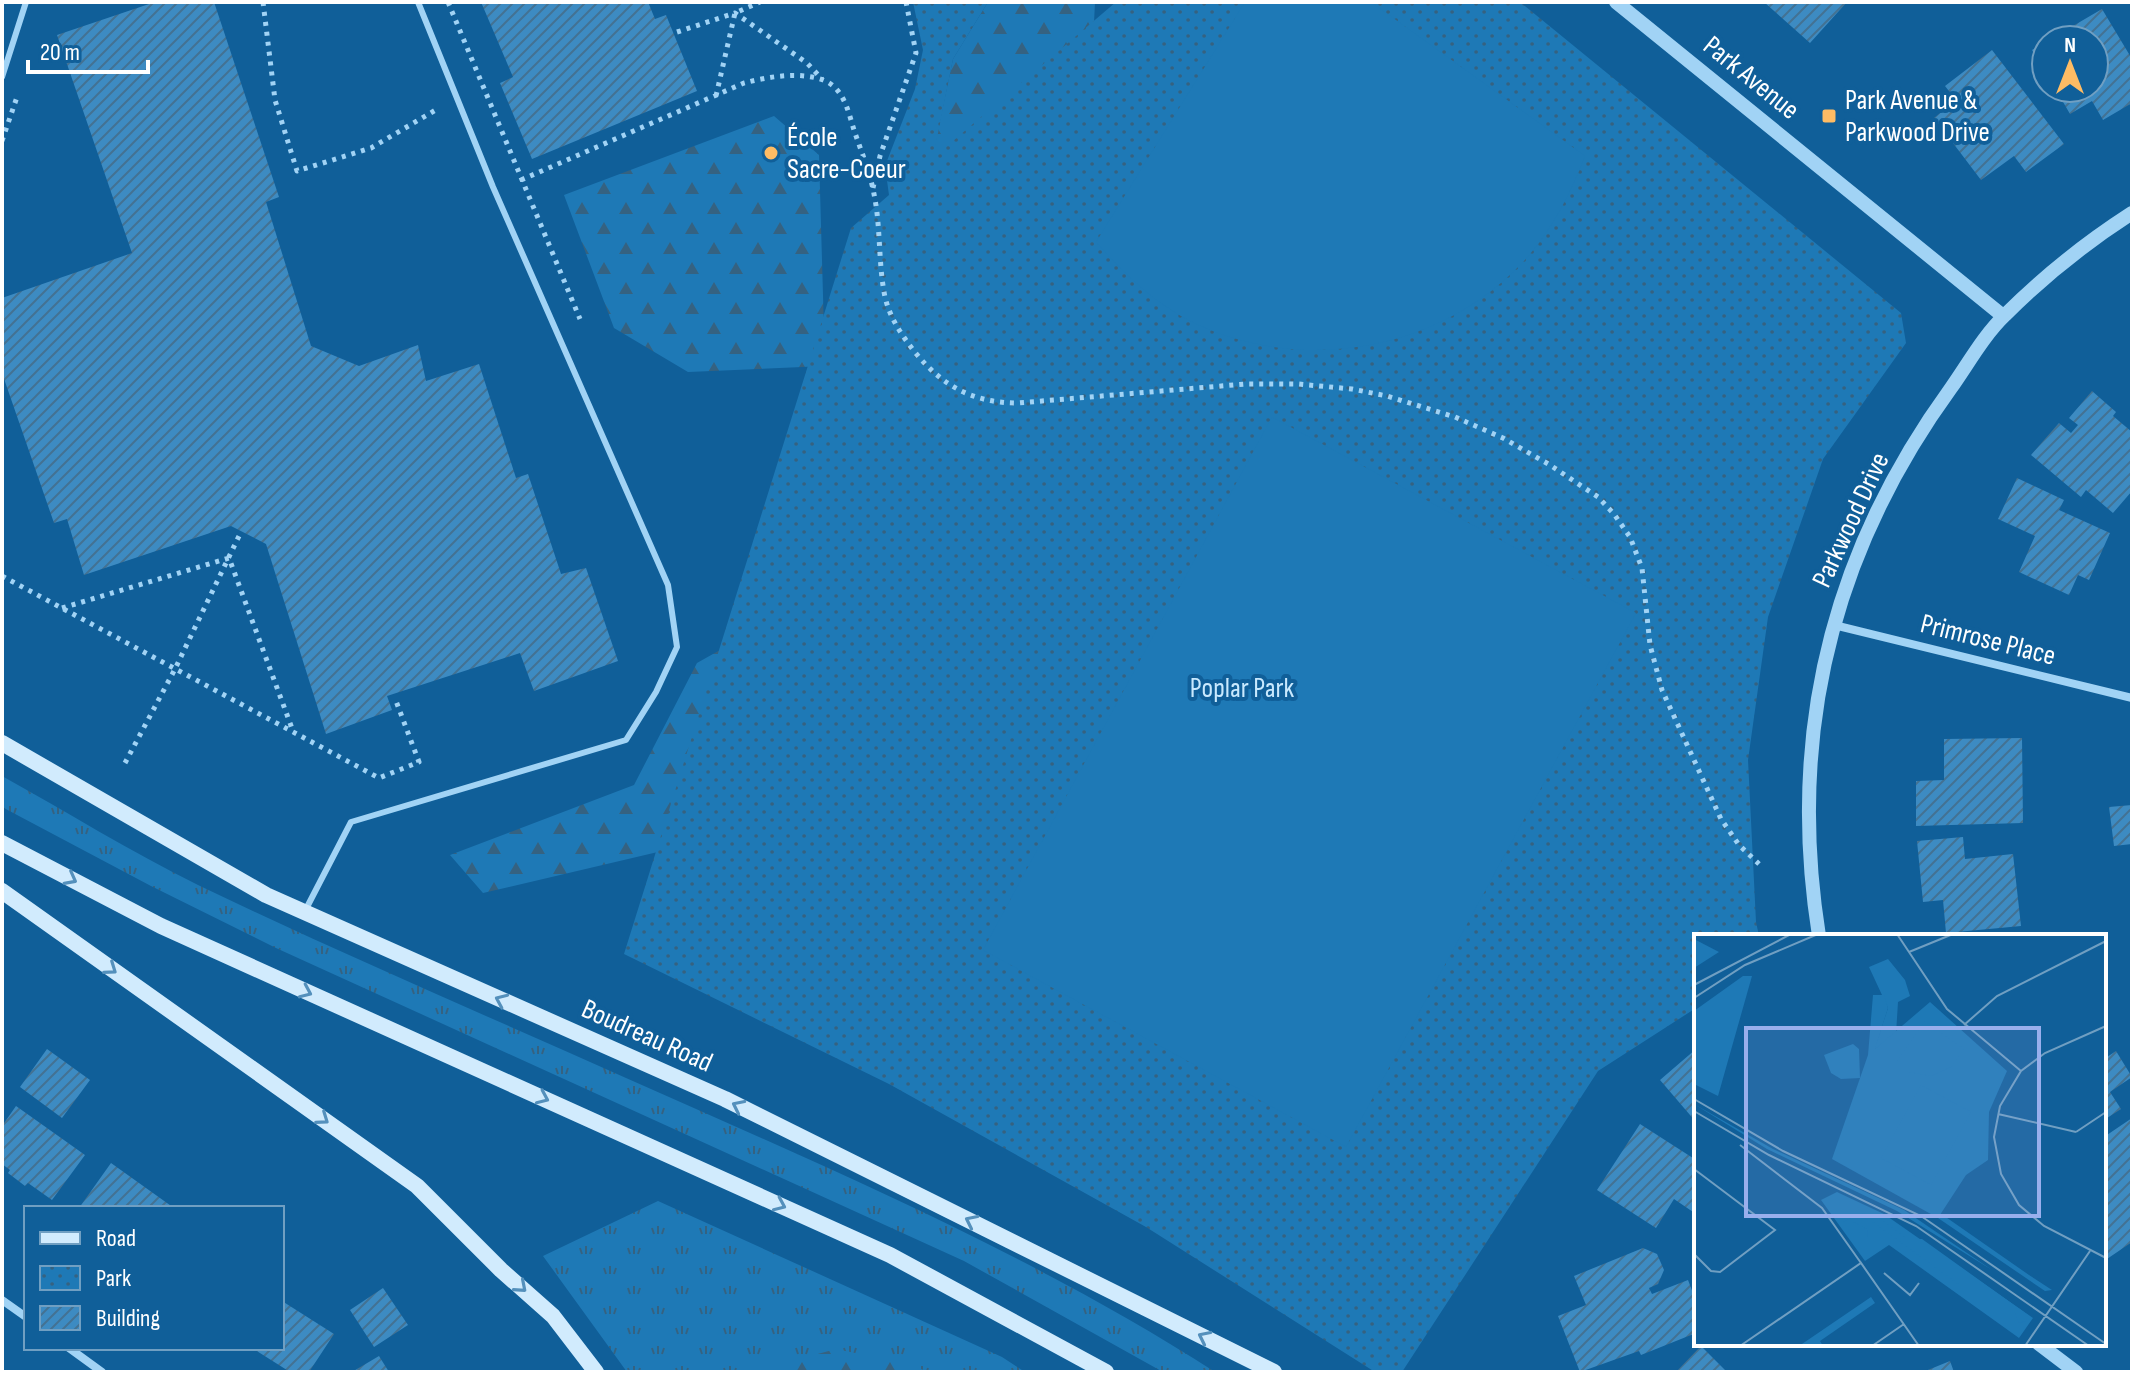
<svg xmlns="http://www.w3.org/2000/svg" width="2134" height="1374" font-family="'Sofia Sans Condensed',sans-serif">
	<style>
		.grass { fill: url(#grass-tufts) }
		.forest { fill: url(#forest-firs) }
		.park { fill: url(#park-dots) }
		.pitch { fill: #1e79b6 }
		.building { fill: url(#building-hatch) }
		.lines { fill: none; stroke-linecap: round; stroke-linejoin: round }
		.path { stroke: #a1d3f5; stroke-width: 5; stroke-dasharray: 4 6; stroke-linecap: butt }
		.service { stroke: #a1d3f5; stroke-width: 6 }
		.minor { stroke: #a1d3f5; stroke-width: 8 }
		.tertiary { stroke: #a1d3f5; stroke-width: 14 }
		.secondary { stroke: #d1ebfd; stroke-width: 16 }
		.oneway { stroke: #5490bc }
		.poi-dot { fill: #ffbc64; stroke: #105f99; stroke-width: 3 }
		.labels { text-anchor: middle; dominant-baseline: central; stroke-width: 8; stroke-linejoin: round; paint-order: stroke }
		.street-label { font-size: 28px; fill: #fff; stroke: #105f99 }
		.poi-label { font-size: 28px; fill: #fff; stroke: #105f99; text-anchor: start }
		.park-label { font-size: 28px; fill: #c9e9fe; stroke: #105f99 }
		.inset-road { fill: none; stroke: #709fc2; stroke-width: 2 }
		.view { fill: #99afed; fill-opacity: 0.15; stroke: #99afed; stroke-width: 4 }
		.inset-edge { fill: none; stroke: #fff; stroke-width: 4 }
	</style>
	<defs>
		<pattern id="grass-tufts" width="24" height="20" patternUnits="userSpaceOnUse" patternTransform="scale(2)"><rect width="24" height="20" fill="#1e79b6"/><path d="M3 7l-1-3M5 7V3M7 7l1-3M15 17l-1-3M17 17v-4M19 17l1-3" fill="none" stroke="#356281"/></pattern>
		<pattern id="forest-firs" width="22" height="20" patternUnits="userSpaceOnUse" patternTransform="scale(2)"><rect width="22" height="20" fill="#1e79b6"/><path d="M5 1l3.5 6h-7zM16 11l3.5 6h-7z" fill="#356281"/></pattern>
		<pattern id="park-dots" width="8" height="8" patternUnits="userSpaceOnUse" patternTransform="scale(2)"><rect width="8" height="8" fill="#1e79b6"/><path d="M2 2h.1M6 6h.1" fill="none" stroke="#356281" stroke-width="1.8" stroke-linecap="round"/></pattern>
		<pattern id="building-hatch" width="6" height="6" patternUnits="userSpaceOnUse" patternTransform="scale(2)"><rect width="6" height="6" fill="#3d8bc2"/><path d="M-1 1l2-2M0 6l6-6M5 7l2-2" fill="none" stroke="#437293"/></pattern>
	</defs>
	<rect width="100%" height="100%" fill="#105f99"/>
	<path class="grass" d="M2,776c65,36 129,76 196,109 141,68 285,129 428,193 200,89 404,175 589,294h-52l-199,-111 -688,-313 -125,-62 -149,-79z
		M658,1201l344,156 23,15h-398l-84,-116z"/>
	<path class="forest" d="M988,2h107l-2,41 -162,121 22,-105z
		M774,116l45,39 6,211 -137,6 -74,-44 -50,-133z
		M729,645l-67,206 -179,42 -33,-38 184,-70 63,-122z
		M836,1349l76,16 16,7h-167l9,-5z"/>
	<path class="park" d="M913,2h75l-35,57 -20,99 183,-156h404l381,311 5,30 -83,116 -55,158 -20,143 8,162 3,14h-63v72l-98,63 -196,301h-27l-229,-145 -257,-143 -265,-130 227,-726 38,-33 -4,-29 30,-77 8,-39z"/>
	<path class="pitch" d="M1245,2h126l214,154c-15,39 -33,74 -61,105 -84,91 -225,115 -336,59 -36,-19 -65,-48 -92,-78z
		M1272,417l364,196 -290,534 -363,-197z"/>
	<path class="building" d="M155,2h59l65,195 -13,5 45,144 48,20 59,-21 8,36 53,-17 37,114 12,-4 33,100 25,-6 32,93 -84,30 -14,-38 -133,43 5,14 -66,24 -60,-190 -35,-18 -147,49 -17,-56 -13,4 -52,-150v-75l130,-45 -75,-218z
		M481,2h167l7,17 11,-4 31,76 -165,68 -32,-76 13,-6z
		M1764,2h83l-37,41z
		M2102,9l30,50v44l-29,17 -11,-19 -22,13 -15,-26h39v-48h-45z
		M2046,42v32l-14,-24z
		M1992,50l72,94 -38,28 -12,-16 -33,24 -47,-62 22,-18 -11,-14z
		M2092,391l24,21 -3,4 19,16v59l-19,22 -27,-23 -5,7 -50,-42 28,-32 12,10 7,-8 -9,-7z
		M2017,478l47,22 -5,10 51,23 -21,47 -11,-5 -9,20 -50,-23 16,-36 -37,-17z
		M2022,738l1,85 -107,3v-45l28,-1v-41z
		M2132,805v39l-18,2 -5,-39z
		M1963,837l2,22 48,-5 8,72 -75,7 -3,-33 -20,2 -6,-61z
		M47,1049l43,31 -28,38 -42,-31z
		M1696,1049v73l-36,-42z
		M2116,1051l16,26 -22,15 11,17 -17,11v-61z
		M16,1106l69,49 -33,45 -24,-17 -3,3 -17,-13 2,-3 -8,-6v-38z
		M2132,1118l-2,101 2,23 -28,19v-124z
		M1640,1124l56,36v54l-22,-15 -18,29 -59,-38z
		M111,1163l63,45h-95z
		M1643,1248l14,6 7,16 -6,14 -9,4 3,6 36,-14 8,21v32l-55,22 -2,-4 -59,21 -22,-56 28,-11 -12,-29z
		M383,1288l25,37 -34,22 -24,-37z
		M282,1301l52,33 -25,38h-19l-38,-24h30z
		M1701,1346l26,26h-51z
		M379,1356l10,16h-37z
		M1950,1361l4,11h-31z"/>
	<g class="lines">
		<path class="path" d="M263,2l12,98 22,71 74,-23 68,-40
			M448,2l132,317
			M677,32l58,-19 72,50 15,16
			M716,96l19,-83 25,-11
			M2,141l16,-47
			M521,180l223,-97c24,-6 54,-12 79,-3 21,8 25,31 31,50 7,21 16,42 20,64 7,34 4,69 11,103 5,21 16,37 29,54 28,35 59,52 104,52l227,-19h53l54,5 35,7 68,21 48,21 47,27 48,32 16,17 16,23 12,31 8,77 12,45 59,129 18,26 20,19
			M873,188l7,-32 36,-103 -10,-51
			M2,576l377,202 40,-16 -23,-61
			M62,608l167,-50 64,173
			M125,763l50,-94 64,-133"/>
		<path class="service" d="M2,77l24,-75
			M306,909l45,-87 275,-82 30,-48 21,-45 -9,-62 -175,-398 -75,-185"/>
		<path class="minor" d="M1834,625l298,73
			M2,1300l24,17
			M69,1348l33,24"/>
		<path class="tertiary" d="M1616,2l387,314
			M1819,936c-32,-201 12,-383 132,-548 17,-24 33,-53 54,-73 38,-38 82,-73 127,-102
			M2039,1344l37,28"/>
		<path class="secondary" d="M2,743l264,152 459,204 549,273
			M2,843l159,83 729,329 216,117
			M2,891l415,295 84,84 52,46 43,56"/>
	</g>
	<defs><path id="oneway-chevron" d="M-2-3.5L2.5 0L-2 3.5" fill="none" stroke-width="1.6" stroke-linecap="round" stroke-linejoin="round" transform="scale(2)"/></defs>
	<g class="oneway">
		<use href="#oneway-chevron" transform="translate(71 879) rotate(28)"/>
		<use href="#oneway-chevron" transform="translate(111 969) rotate(35)"/>
		<use href="#oneway-chevron" transform="translate(306 992) rotate(24)"/>
		<use href="#oneway-chevron" transform="translate(501 1000) rotate(-156)"/>
		<use href="#oneway-chevron" transform="translate(543 1098) rotate(24)"/>
		<use href="#oneway-chevron" transform="translate(738 1106) rotate(-154)"/>
		<use href="#oneway-chevron" transform="translate(323 1119) rotate(35)"/>
		<use href="#oneway-chevron" transform="translate(780 1205) rotate(24)"/>
		<use href="#oneway-chevron" transform="translate(971 1221) rotate(-154)"/>
		<use href="#oneway-chevron" transform="translate(521 1287) rotate(41)"/>
		<use href="#oneway-chevron" transform="translate(1204 1337) rotate(-154)"/>
	</g>
	<g class="poi-dot">
		<rect x="1821" y="108" width="16" height="16" rx="4"/>
		<circle cx="771" cy="153" r="8"/>
	</g>
	<g class="labels">
		<g class="street-label">
			<text transform="translate(1751 78) rotate(39)">Park Avenue</text>
			<text transform="translate(1851 520) rotate(-65)">Parkwood Drive</text>
			<text transform="translate(1988 640) rotate(14)">Primrose Place</text>
			<text transform="translate(647 1036) rotate(24)">Boudreau Road</text>
		</g>
		<g class="poi-label">
			<text x="1845" y="100">Park Avenue &amp;<tspan x="1845" dy="32">Parkwood Drive</tspan></text>
			<text x="787" y="137">École<tspan x="787" dy="32">Sacre-Coeur</tspan></text>
		</g>
		<g class="park-label">
			<text x="1242" y="688">Poplar Park</text>
		</g>
	</g>
	<g transform="translate(1694 934)">
		<rect width="412" height="412" fill="#105f99"/>
		<path d="M0,170l79,45 131,61 88,60 -95,-59 -130,-62zM143,258l47,22 149,104 -14,20 -130,-93 -24,16 -44,-61zM246,279l89,62 23,15 -7,1 -107,-73z" fill="#1e79b6"/>
		<path d="M194,25l17,21 5,16 -12,6 -2,32 -22,16 14,-42 -19,-41zM159,110l6,5 1,29 -19,1 -10,-6 -7,-18zM167,279l18,5 28,21h15l106,76 -2,6 -7,2 -4,-10 -54,-27 -91,-66 -13,-3 -5,4 16,9 -1,7h-13l-11,-15z" fill="#1e79b6"/>
		<path d="M0,5l25,13 -25,16zM49,42h9l-34,120 -24,-12v-73zM179,61h11l4,13 -13,41 55,-47 77,69 -18,41 -1,48 -22,15 -28,43 -106,-59 36,-104zM177,363l4,6 -55,38 3,5h-24z" fill="#1e79b6"/>
		<path d="M231,87l39,28 -13,18 -20,9 -22,-4 -12,-11zM227,151l50,27 -40,73 -50,-27z" fill="#1e79b6"/>
		<path class="inset-road" d="M203,0l50,75 74,62M215,18l44,-18M0,51l97,-51M0,64l51,-33 73,-31M270,91l33,-29 109,-55M412,92l-61,27 -24,18 -21,35 -6,31 7,37 18,31 25,21 62,32M0,165l89,52 138,65 185,128M0,177l75,44 147,71 173,120M304,180l78,18M382,198l30,-20M46,211l82,63 39,55M0,235l81,61 -55,42 -9,-1 -17,-17M190,339l26,22 9,-12M46,412l121,-83 58,83M178,412l32,-22M331,412l65,-95"/>
		<path class="view" d="M52,94h293v188h-293z"/>
		<rect width="412" height="412" class="inset-edge"/>
	</g>
	<rect width="2134" height="1374" fill="none" stroke="#ffffff" stroke-width="8"/>
	<rect x="24" y="1206" width="260" height="144" fill="#105f99" stroke="#709fc2" stroke-width="2"/>
	<rect x="40" y="1232" width="40" height="12" fill="#d1ebfd" stroke="#709fc2" stroke-width="2"/>
	<text x="96" y="1246" font-size="24" fill="#ffffff">Road</text>
	<rect x="40" y="1266" width="40" height="24" fill="url(#park-dots)" stroke="#709fc2" stroke-width="2"/>
	<text x="96" y="1286" font-size="24" fill="#ffffff">Park</text>
	<rect x="40" y="1306" width="40" height="24" fill="url(#building-hatch)" stroke="#709fc2" stroke-width="2"/>
	<text x="96" y="1326" font-size="24" fill="#ffffff">Building</text>
	<g transform="translate(2070 64)"><circle r="38" fill="#105f99" stroke="#709fc2" stroke-width="2"/>
	<path d="M0-6L14 30L0 20L-14 30Z" fill="#ffbc64"/>
	<text y="-12" font-size="22" font-weight="bold" text-anchor="middle" fill="#ffffff">N</text>
	</g>
	<path d="M28 60v12h120v-12" fill="none" stroke="#ffffff" stroke-width="4"/>
	<text x="40" y="60" font-size="24" fill="#ffffff" stroke="#105f99" stroke-width="6" paint-order="stroke">20 m</text>
</svg>
